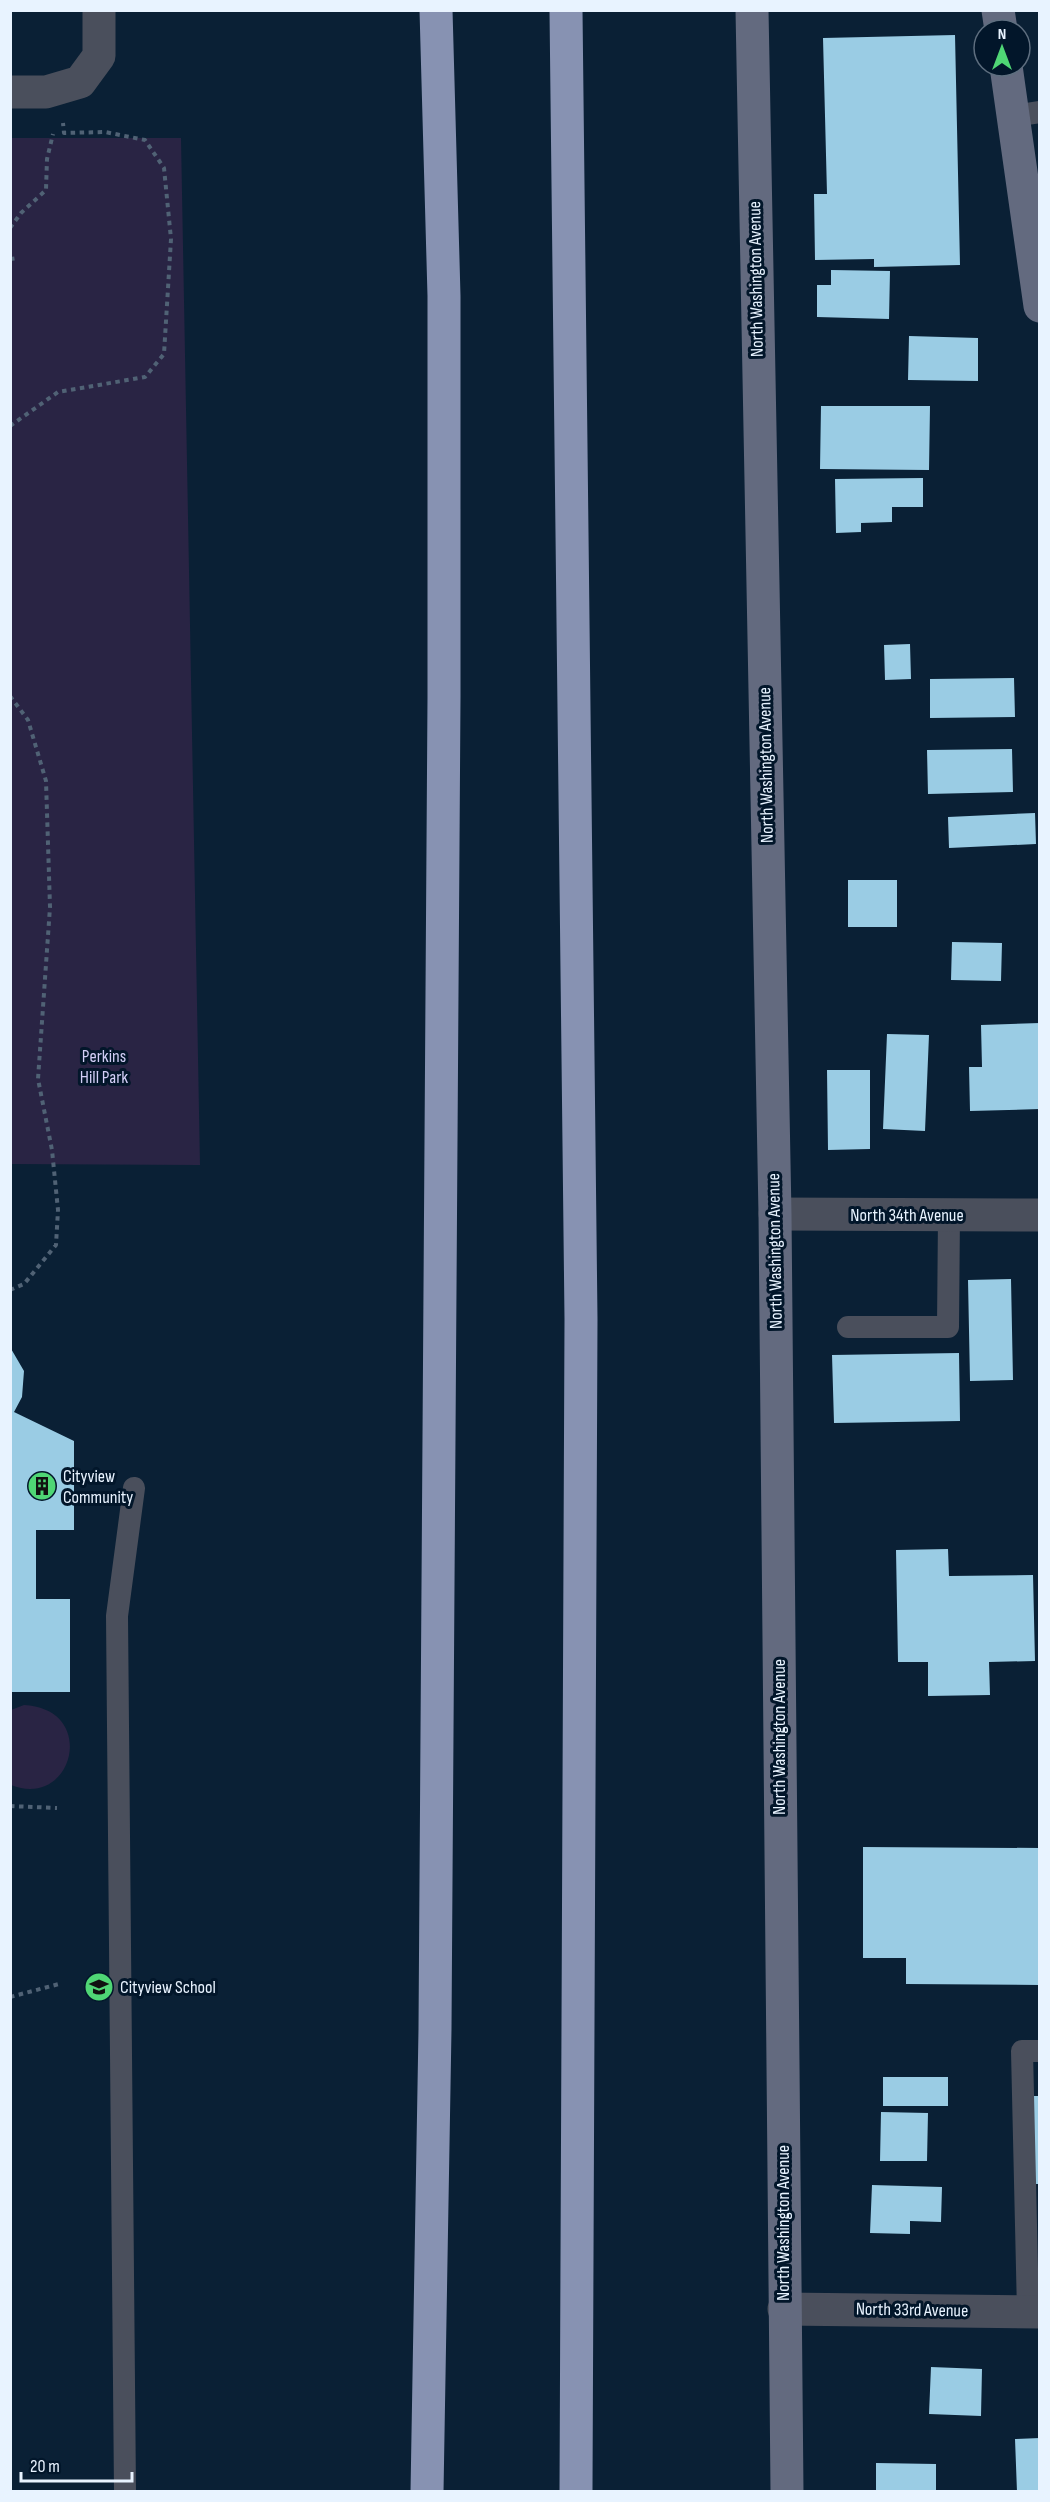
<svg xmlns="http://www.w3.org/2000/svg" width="1050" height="2502" font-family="'Sofia Sans Condensed',sans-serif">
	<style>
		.green { fill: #292444 }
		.building { fill: #9acce4 }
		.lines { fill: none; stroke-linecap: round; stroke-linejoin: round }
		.path { stroke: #506275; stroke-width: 4; stroke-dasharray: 4.5 4.5; stroke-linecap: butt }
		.lane { stroke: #4a4f5c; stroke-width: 22 }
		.street { stroke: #4a4f5c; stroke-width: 33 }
		.secondary { stroke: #636a7f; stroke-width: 33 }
		.highway { stroke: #8792b2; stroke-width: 33 }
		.labels { text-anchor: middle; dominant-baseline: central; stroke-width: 6; stroke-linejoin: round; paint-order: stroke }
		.street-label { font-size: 18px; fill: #e8f3ff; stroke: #02162a }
		.park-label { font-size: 18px; fill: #d2cef6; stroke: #02162a }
		.poi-label { font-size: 18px; fill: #e8f3ff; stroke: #02162a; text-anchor: start }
	</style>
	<rect width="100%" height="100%" fill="#0a2035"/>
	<path class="green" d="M11,138h170l19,1027 -189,-1z
		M24,1705c75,4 49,105 -13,80v-75z"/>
	<path class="building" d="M955,35l5,230 -86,2v-8l-59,1 -1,-66h13l-4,-156z
		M831,270l59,1 -1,48 -72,-2v-32h14z
		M909,336l69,2v43l-70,-1z
		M821,406h109l-1,64 -109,-1z
		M923,478v29h-31v15l-31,1v9l-25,1 -1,-54z
		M910,644l1,35 -26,1 -1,-35z
		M1014,678l1,39 -85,1v-39z
		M1012,749l1,43 -85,2 -1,-44z
		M1035,813l1,31 -87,4 -1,-31z
		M848,880h49v47h-49z
		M952,942l50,1 -1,38 -50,-1z
		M1040,1023v86l-70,2 -1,-44h13l-1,-42z
		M887,1034l42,1 -4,96 -42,-2z
		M827,1070h43v79l-42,1z
		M1011,1279l2,101 -43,1 -2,-101z
		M10,1347l14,24 -2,26 -8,15 60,29v89h-38v69h34v93h-60z
		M959,1353l1,68 -126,2 -2,-68z
		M948,1549l1,27 84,-1 2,86 -46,1 1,33 -62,1v-34h-30l-2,-112z
		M863,1847l177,1v137l-134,-1v-26h-43z
		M883,2077h65v29h-65z
		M1033,2096h7v88h-8z
		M881,2112l47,1 -1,48h-47z
		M872,2185l70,2 -1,35 -31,-1v13l-40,-1z
		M931,2367l51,2 -1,47 -52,-2z
		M1040,2438v54h-23l-2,-53z
		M876,2463l60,1v28h-60z"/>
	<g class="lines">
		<path class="path" d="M10,228l11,-15 25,-23 1,-31 6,-25
			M10,259l8,-1
			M10,426l48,-34 87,-15 19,-23 7,-115 -7,-71 -19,-28 -40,-8 -41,1 -1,-10
			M10,696l18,24 18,61 4,126 -12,172 14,71 6,60 -2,35 -32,39 -14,6
			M10,1806l47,2
			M10,1997l49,-13"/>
		<path class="lane" d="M1013,116l27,-4
			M848,1327h100l1,-112
			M1028,2312l-6,-261h18
			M125,2492l-8,-876 17,-128"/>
		<path class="street" d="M10,92h36l34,-10 19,-26v-46
			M775,1214l265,1
			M784,2309l256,3"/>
		<path class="secondary" d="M752,10l23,1204 12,1278
			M998,10l3,20
			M1006,66l34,240"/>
		<path class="highway" d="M566,10l15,1309 -5,1173
			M427,2492l8,-463 9,-1332v-401l-8,-286"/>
	</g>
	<defs>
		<g id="building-disc" transform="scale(1.5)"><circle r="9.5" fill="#4fd675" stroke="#02162a"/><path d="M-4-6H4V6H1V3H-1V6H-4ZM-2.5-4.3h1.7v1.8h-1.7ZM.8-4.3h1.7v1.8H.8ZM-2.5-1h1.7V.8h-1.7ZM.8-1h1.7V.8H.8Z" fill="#111"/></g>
		<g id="school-disc" transform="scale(1.5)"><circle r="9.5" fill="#4fd675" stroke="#02162a"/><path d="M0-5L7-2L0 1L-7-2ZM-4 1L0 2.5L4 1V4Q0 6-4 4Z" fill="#111"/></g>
	</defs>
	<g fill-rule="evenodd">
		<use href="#building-disc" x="42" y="1486"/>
		<use href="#school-disc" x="99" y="1987"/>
	</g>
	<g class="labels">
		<g class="street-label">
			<text transform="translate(756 279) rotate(-91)">North Washington Avenue</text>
			<text transform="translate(766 765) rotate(-91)">North Washington Avenue</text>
			<text x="907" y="1215">North 34th Avenue</text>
			<text transform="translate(775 1251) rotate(-91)">North Washington Avenue</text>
			<text transform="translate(779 1737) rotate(-90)">North Washington Avenue</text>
			<text transform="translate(783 2223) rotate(-90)">North Washington Avenue</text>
			<text transform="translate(912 2310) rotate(1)">North 33rd Avenue</text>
		</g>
		<g class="park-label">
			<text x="104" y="1056">Perkins<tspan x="104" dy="21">Hill Park</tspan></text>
		</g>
		<g class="poi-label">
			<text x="63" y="1476">Cityview<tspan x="63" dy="21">Community</tspan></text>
			<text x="120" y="1987">Cityview School</text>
		</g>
	</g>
	<rect width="1050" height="2502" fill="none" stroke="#e8f3ff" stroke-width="24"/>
	<g transform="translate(1002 48)"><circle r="28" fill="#02162a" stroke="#5e6e7f" stroke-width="1.5"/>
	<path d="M0-4.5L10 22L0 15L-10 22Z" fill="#4fd675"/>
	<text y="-9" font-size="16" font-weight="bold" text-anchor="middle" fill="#e8f3ff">N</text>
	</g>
	<path d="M21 2472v9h111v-9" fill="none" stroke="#e8f3ff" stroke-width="3"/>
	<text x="30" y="2472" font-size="18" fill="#e8f3ff" stroke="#02162a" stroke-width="4.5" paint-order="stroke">20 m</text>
</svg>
